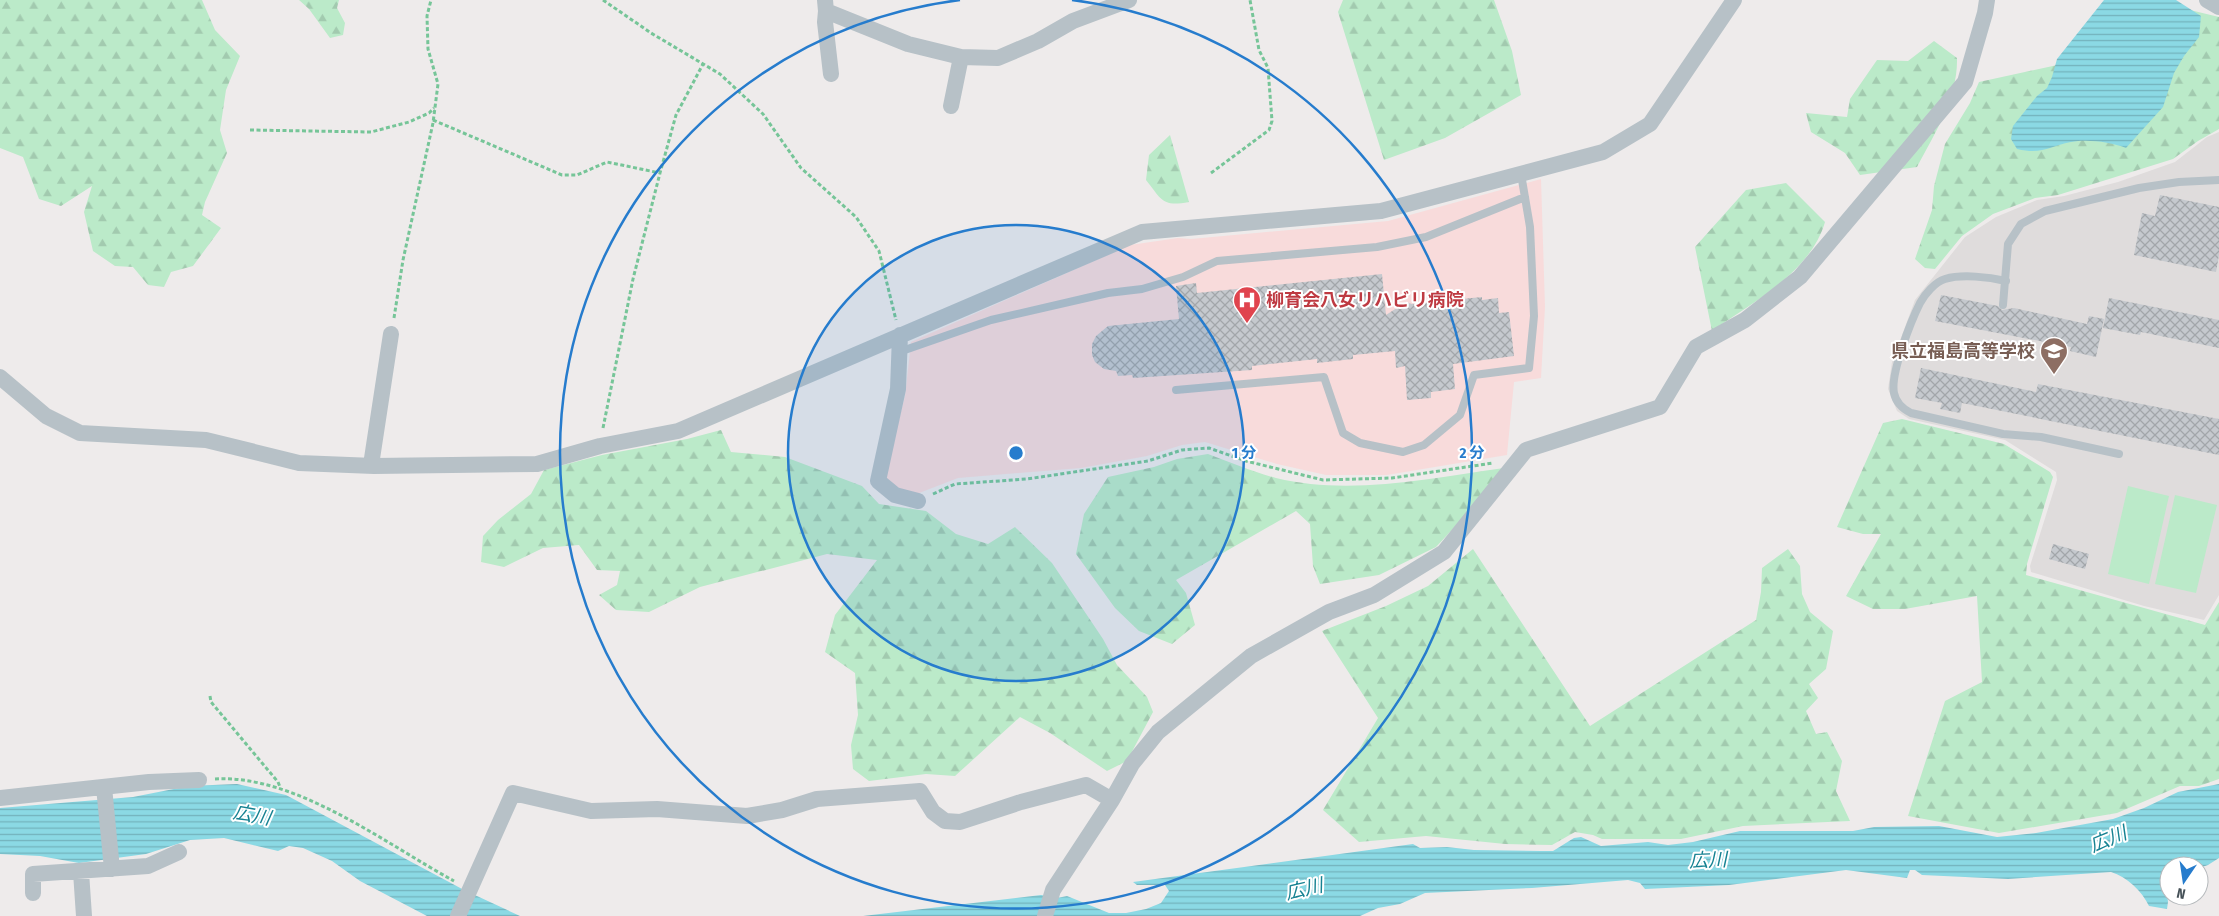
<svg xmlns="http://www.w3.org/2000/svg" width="2219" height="916" font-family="'Fira Sans Condensed','Noto Sans JP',sans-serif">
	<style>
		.education { fill: #dfdcdc }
		.medical { fill: #f8dbdb }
		.forest { fill: url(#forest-firs) }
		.pitch { fill: #bbeac9 }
		.water { fill: url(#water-rules) }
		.building { fill: url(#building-cross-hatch) }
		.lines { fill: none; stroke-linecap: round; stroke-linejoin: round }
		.path { stroke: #76c598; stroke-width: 3; stroke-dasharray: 4 2.5; stroke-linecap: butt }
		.lane { stroke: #b7c1c7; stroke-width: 8 }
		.street { stroke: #b7c1c7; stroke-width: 16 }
		.ring { fill: none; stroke: #267ccd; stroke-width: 2.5 }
		.labels { text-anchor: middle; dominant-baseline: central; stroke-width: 4; stroke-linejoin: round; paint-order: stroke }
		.health-label { font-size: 18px; font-weight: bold; fill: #be3a42; stroke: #fff; text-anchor: start }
		.education-label { font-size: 18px; font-weight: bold; fill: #785e54; stroke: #fff; text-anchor: end }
		.water-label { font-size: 19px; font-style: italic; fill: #168292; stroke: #fff }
		.centre { fill: #267ccd; stroke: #fff; stroke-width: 2.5 }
		.ring-label { font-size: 15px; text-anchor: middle; font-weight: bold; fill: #267ccd; stroke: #fff; stroke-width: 4; stroke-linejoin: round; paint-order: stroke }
	</style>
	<defs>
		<pattern id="forest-firs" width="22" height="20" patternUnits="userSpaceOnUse" patternTransform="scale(1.25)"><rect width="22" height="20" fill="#bbeac9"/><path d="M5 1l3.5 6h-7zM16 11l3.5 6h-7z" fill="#a2caaf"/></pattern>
		<pattern id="water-rules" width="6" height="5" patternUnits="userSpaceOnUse" patternTransform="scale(1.25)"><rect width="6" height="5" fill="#8bd9e4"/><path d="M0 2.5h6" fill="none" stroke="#73b2bc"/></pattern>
		<pattern id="building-cross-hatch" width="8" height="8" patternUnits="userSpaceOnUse" patternTransform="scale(1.25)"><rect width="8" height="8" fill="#c5c9ce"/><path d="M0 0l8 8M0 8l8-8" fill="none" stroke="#a2a6aa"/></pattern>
	</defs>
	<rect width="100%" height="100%" fill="#eeebeb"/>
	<path class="education" d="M2219,132v463l-15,25 -60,-14 -113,-34 -1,-6 27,-86 -1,-8 -51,-32 -96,-21 -12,-8 -9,-22 4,-27 23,-62 50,-63 31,-20 41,-17 27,-4 54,-14 57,-20 32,-25z"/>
	<path class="medical" d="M1541,179l4,128 -4,71 -27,4 -7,73 -120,20h-61l-49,-11 -72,-22 -23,3 -35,11 -66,12 -123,10 -44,17 -26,-10 -3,-10 20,-79 6,-54 219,-97 48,-7 13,1 197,-18z"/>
	<path class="forest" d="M0,0h202l13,30 25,26 -14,34 -6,40 7,23 -22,49 -3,13 19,13 -28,38 -22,6 -7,15 -16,-2 -15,-18 -18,-1 -22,-15 -9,-39 8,-26 -31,20 -22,-7 -16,-42 -23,-9z
		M299,0h40l-2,8 8,15 -2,12 -13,3 -21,-29z
		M1343,0h151l18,51 9,44 -76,43 -61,22 -46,-148z
		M2190,10l29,7v112l-21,12 -25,18 -115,36 -23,3 -42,16 -31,22 -27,33 -10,-1 -10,-9 17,-49 2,-24 11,-42 25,-41 9,-21 83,-18z
		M1934,41l23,17c1,39 -22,75 -40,109l-57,8 -15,-22 -34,-21 -5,-19 41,4 3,-18 27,-39 31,1z
		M1170,135l19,67c-27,5 -27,-2 -43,-22l3,-25z
		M1786,183l39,39c-15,51 -72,80 -113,109l-17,-84 51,-57z
		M1902,419l102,25 46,28 3,5 -26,87 -1,11 179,50 14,-23v177l-20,7h-19l-63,27 -118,20 -91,-17 37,-115 37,-19 -5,-86 -72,13h-32l-27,-13 35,-62h-18l-26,-7 46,-104z
		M721,430l10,22 54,5 77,29 17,18 47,7 30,23 32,10 27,-17 37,36 51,76 14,26 30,32 6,15 -26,49 -20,10 -57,-38 -30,-16 -65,59 -29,-2 -57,7 -16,-12 -2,-24 7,-30 -3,-42 -30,-21 10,-37 42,-55 -50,-6 -127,33 -51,25 -33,-2 -17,-15 18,-10 3,-14 -23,-1 -18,-25 -36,3 -39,19 -23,-5 2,-26 15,-16 33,-26 13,-24 58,-15 85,-16z
		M1208,454c22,8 45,18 68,24 74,18 154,0 228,-10l-28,36 -40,43 -57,28 -59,9 -7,-18 -3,-42 -14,-13 -120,69 10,13 9,32 -23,19 -33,-13 -24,-23 -39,-54 8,-40 24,-37 46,-10 23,-8z
		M1473,549l117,177 166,-106 5,-28 1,-24 26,-19 12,17 2,28 8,18 23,19 -7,38 -17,15 9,14 -12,13 10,23 11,-2 15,29 -6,30 14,30 -107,5 -62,13h-79l-9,-4 -18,-3 -23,13 -47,-1 -79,-8 -67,6 -36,-32 55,-92 -56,-87 64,-25 42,-20z"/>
	<path class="pitch" d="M2128,486l41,10 -20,88 -41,-10z
		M2175,495l42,10 -21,88 -41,-9z"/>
	<path class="water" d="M2104,0h72l25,16 -2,21 -15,19 -10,17 -11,34 -37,41c-16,-6 -38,-9 -55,-6 -22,4 -28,13 -54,7l-6,-10 2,-13 24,-30 10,-8 5,-11 5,-18z
		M237,784l49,11 178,95 56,26h-93l-67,-35 -28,-20 -29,-13 -14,-2 -11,5 -54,-13 -34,2 -44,14 -67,9 -39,-7 -40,-2v-46l133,-11 56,-11z
		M2219,784v74l-11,7 -9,3v-2h-30v16l-3,3 2,17 -1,7 -18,-3c-7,-15 -22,-29 -38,-34l-103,7 -86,-4 -7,-5h-5l-3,8 -61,-8 -117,15 -84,4 -5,-6 -12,-3 -96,8 -107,5 -25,11 -22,4 -18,8h-497l178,-21 16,3 10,-2 42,17h17l20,-4 15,-6 8,-12 -4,-6h-28l-4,-3 280,-38 7,4 27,-1 27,3 67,1h12l21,-13 7,-1 20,9 47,-4 20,3 25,-3 47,-11h113l21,-4 65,-1 58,11 39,-4 77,-14 31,-11 34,-16z"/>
	<path class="building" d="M2160,195l59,12v48l-3,17 -82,-17 8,-42 13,3z
		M1382,274l4,41 20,-13 6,2 70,-7v3l16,-2 1,15 10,-1 5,44 -61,8 2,25 -24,3v6l-24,2 -2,-34 -9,2 -1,-17 -42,4v4l-36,4v-4l-65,7v4l-119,8 -1,-3 -14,1 -2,-5 -12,-2 -9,-7 -3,-7v-11l4,-8 12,-10 71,-7 -3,-33 20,-3 1,10z
		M1941,295l57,11 4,4 12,-2 73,16 2,-8 15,3 -8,38 -26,-6 1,-4 -136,-26z
		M2109,298l110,22v28l-78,-16 -1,3 -37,-7z
		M1921,368l115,24 2,-8 181,35v36l-257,-52 -2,10 -20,-4 2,-6 -27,-5z
		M2053,544l36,10 -4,15 -36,-10z"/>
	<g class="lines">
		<path class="path" d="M603,0l48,33 69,41 43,40 38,54 55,49 23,34 17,69
			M433,120l129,55h15l30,-13 53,11
			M250,130l121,2 38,-10 20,-9 5,-5
			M1211,173l58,-43 3,-9 -4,-53 -9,-18 -9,-50
			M394,318l9,-58 30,-137 5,-39 -10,-35 -1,-33 4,-16
			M603,428l30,-149 27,-106 16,-58 27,-51
			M933,494l22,-10 72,-5 121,-18 34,-11 27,-2 37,13 77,19 69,-2 101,-15
			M210,696l1,6 67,80 2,5
			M215,779c80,-5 171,65 239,102"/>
		<path class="lane" d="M2006,281c-17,-4 -44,-7 -61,-2 -10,3 -20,15 -25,24 -9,18 -30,71 -26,90 2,10 9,16 17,20l92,21 38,3 78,17
			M2003,305l5,-61 13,-20 24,-13 94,-23 40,-6 40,-2
			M899,352l92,-32 117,-27 34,-4 41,-12 34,-16 160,-14 49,-10 99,-40
			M1176,390l148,-13 19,56 17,10 43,9 21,-7 36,-30 14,-40 55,-7 5,-52 -4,-89 -9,-53"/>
		<path class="street" d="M825,0l1,11 82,33 53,13 37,1 40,-17 35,-20 56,-21
			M2207,0l12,7
			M826,11l-1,11 6,52
			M951,106l10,-49
			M900,335l-2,54 -20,92 17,14 23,6
			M0,377l46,39 34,17 126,7 93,23 75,3 163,-2 63,-18 78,-15 464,-199 239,-21 222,-59 47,-28 84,-124
			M371,465l20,-131
			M104,787l8,82
			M0,798l149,-16 50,-2
			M81,872l3,44
			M33,893v-19l115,-8 31,-14
			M458,916l55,-123 78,18 66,-2 90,7 35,-6 35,-11 103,-8 13,21 12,9 15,1 61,-20 65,-17 26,15
			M1045,916l8,-26 59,-90 20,-36 26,-32 93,-76 78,-44 45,-17 70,-43 82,-102 134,-43 36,-60 49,-27 55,-43 165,-195 20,-69 2,-13"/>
	</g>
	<circle cx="1016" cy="453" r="228" fill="#267ccd" fill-opacity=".12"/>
	<g class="ring">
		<circle cx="1016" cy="453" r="228"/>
		<path d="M1072 0A456 456 0 1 1 960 0"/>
	</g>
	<defs>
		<g id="hospital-pin" transform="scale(1.4375)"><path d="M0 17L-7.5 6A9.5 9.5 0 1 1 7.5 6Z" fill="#e0444e" stroke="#fff"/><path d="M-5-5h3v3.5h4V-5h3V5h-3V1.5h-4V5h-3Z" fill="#fff"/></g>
		<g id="school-pin" transform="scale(1.4375)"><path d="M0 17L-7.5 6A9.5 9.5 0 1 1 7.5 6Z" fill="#8d6e63" stroke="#fff"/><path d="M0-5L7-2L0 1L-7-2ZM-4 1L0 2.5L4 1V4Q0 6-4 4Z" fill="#fff"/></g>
	</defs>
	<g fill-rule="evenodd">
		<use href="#hospital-pin" x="1247" y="300"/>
		<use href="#school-pin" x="2054" y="351"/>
	</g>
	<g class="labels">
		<g class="health-label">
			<text x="1266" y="300">柳育会八女リハビリ病院</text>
		</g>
		<g class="education-label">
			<text x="2035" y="351">県立福島高等学校</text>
		</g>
		<g class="water-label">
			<text transform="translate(252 815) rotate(10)">広川</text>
			<text transform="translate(2108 839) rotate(-22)">広川</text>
			<text transform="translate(1708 860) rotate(-2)">広川</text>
			<text transform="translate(1304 889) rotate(-13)">広川</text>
		</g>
	</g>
	<circle cx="1016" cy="453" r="8" class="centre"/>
	<g class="ring-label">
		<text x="1244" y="458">1 分</text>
		<text x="1472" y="458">2 分</text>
	</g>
	<g transform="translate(2184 881) rotate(193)"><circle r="24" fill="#ffffff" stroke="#b5b9bc"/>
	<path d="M0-4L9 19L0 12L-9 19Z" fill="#267ccd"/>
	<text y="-8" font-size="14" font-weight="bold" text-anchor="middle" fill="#455057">N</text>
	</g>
</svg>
